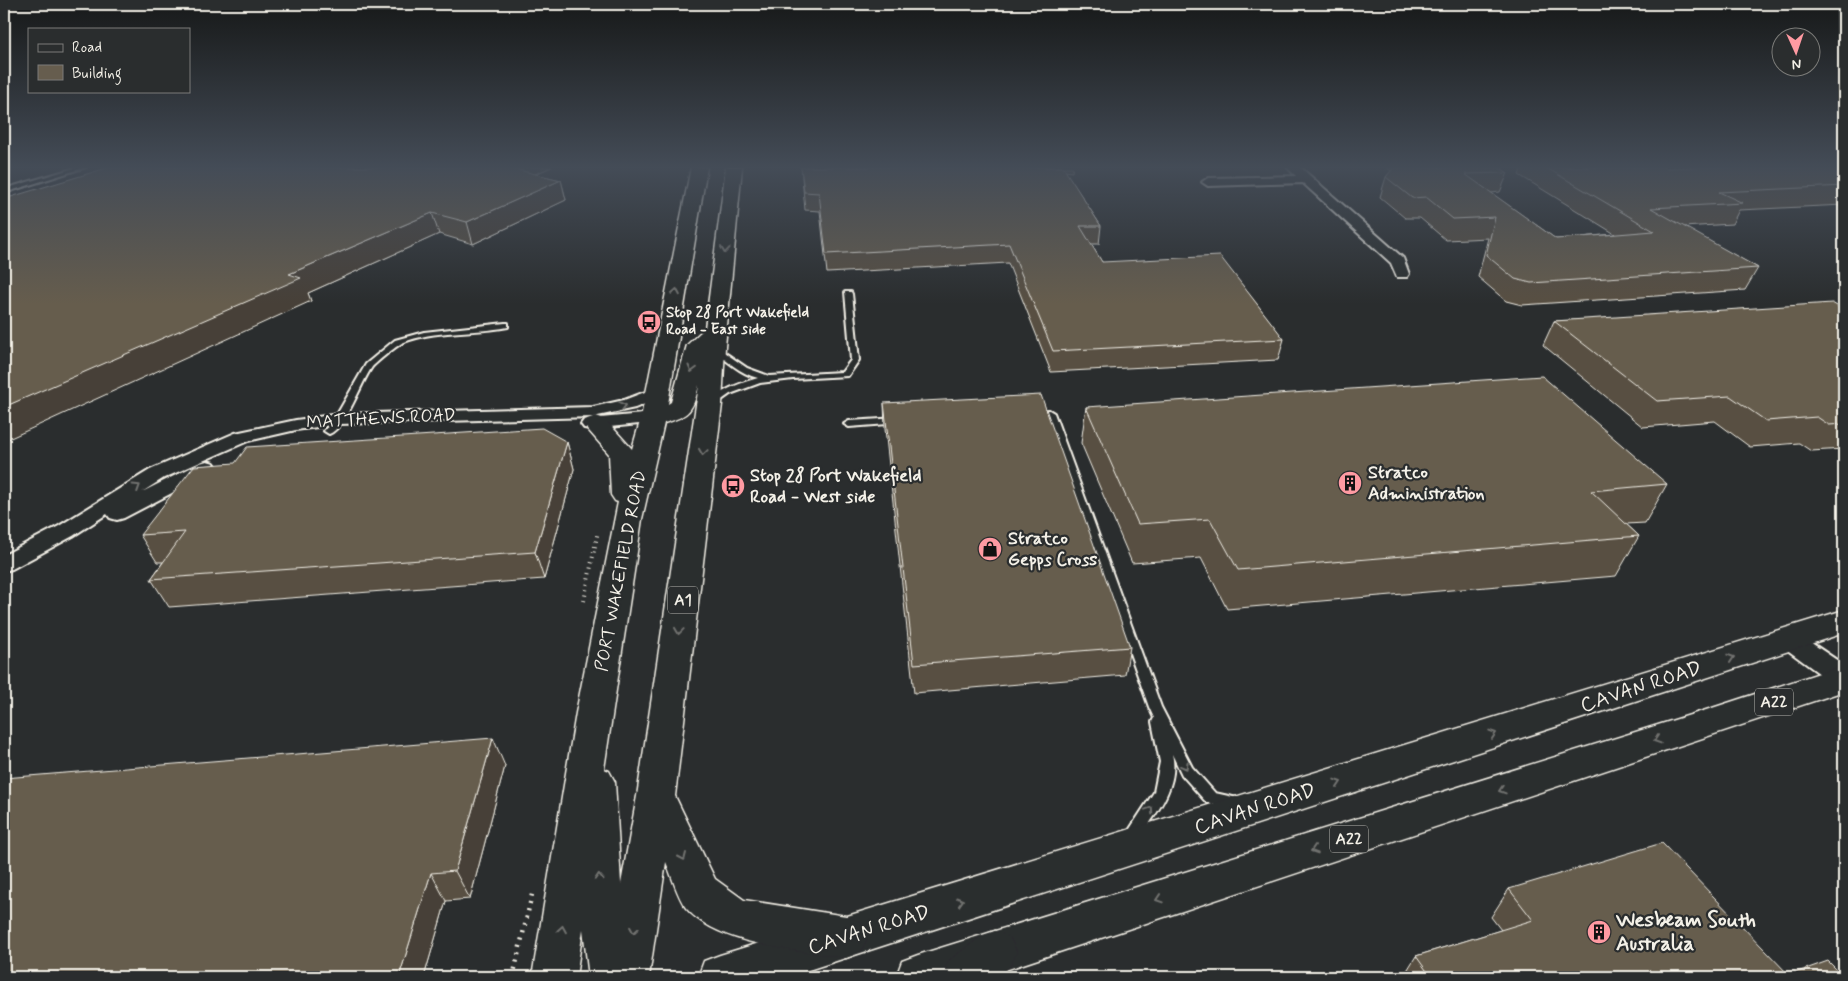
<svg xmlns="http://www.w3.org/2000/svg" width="1848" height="981" font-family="Mynerve,sans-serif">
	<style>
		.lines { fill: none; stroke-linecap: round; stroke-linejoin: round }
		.lane-casing { stroke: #f4f1e8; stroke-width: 4 }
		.street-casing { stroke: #f4f1e8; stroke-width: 4 }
		.primary-casing { stroke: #f4f1e8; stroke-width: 3 }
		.highway-casing { stroke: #f4f1e8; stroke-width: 3 }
		.path-far1 { stroke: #f4f1e8; stroke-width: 4; stroke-dasharray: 1 4.5; stroke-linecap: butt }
		.path { stroke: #f4f1e8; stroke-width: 4.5; stroke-dasharray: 2 5.5; stroke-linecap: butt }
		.lane { fill: #2a2d2e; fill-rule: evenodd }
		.street { fill: #2a2d2e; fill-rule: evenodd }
		.primary { fill: #2a2d2e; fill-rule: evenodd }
		.highway { fill: #2a2d2e; fill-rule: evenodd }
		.wall { fill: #585043; stroke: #f4f1e8 }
		.shaded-wall { fill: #474137; stroke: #f4f1e8 }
		.building { fill: #665d4e; stroke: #f4f1e8 }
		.oneway { stroke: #71726f }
		.labels { text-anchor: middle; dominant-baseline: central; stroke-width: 4.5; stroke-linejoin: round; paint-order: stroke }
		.far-poi-label { font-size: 15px; font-weight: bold; fill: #f4f1e8; stroke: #2a2d2e; text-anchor: start }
		.shield { fill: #2a2d2e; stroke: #b7b6b0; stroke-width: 1 }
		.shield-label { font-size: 16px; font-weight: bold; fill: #f4f1e8 }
		.street-label { font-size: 18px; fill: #f4f1e8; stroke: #2a2d2e }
		.poi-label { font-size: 18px; font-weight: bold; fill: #f4f1e8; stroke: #2a2d2e; text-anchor: start }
		.near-street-label { font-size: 21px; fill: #f4f1e8; stroke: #2a2d2e }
		.near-poi-label { font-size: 21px; font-weight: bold; fill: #f4f1e8; stroke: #2a2d2e; text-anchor: start }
	</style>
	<rect width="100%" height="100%" fill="#2a2d2e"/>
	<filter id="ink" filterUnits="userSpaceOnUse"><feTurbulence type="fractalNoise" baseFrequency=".02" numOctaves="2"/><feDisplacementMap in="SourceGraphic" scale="10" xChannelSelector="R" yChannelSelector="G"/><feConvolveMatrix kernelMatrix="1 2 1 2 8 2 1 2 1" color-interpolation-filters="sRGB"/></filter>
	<g filter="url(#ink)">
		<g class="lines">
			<g class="lane-casing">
				<path id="lane" d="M78,167h8l-82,26v-4z
					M845,292h6l1,2 7,66 -11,16 -55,3 -33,4 -30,11 -14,10h-6l-1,-2 1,-2c15,-11 30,-17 48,-22 -18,-4 -31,-18 -46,-28l-1,-2 4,-2 32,22 22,8 73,-4 9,-12z
					M505,323h3v4c-34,7 -73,2 -106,16 -7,4 -24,18 -30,24 -11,15 -26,61 -43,67l-5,-3 11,-13 31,-54 29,-24 29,-8z
					M1049,410l5,3 107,294 31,60 23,26 27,6 2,4 -2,4 -5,2 -31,-7 -24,-27 -10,-21c8,33 -19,63 -36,89l-5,1 -5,-1 -2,-5 30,-46 6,-30 -8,-40 2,-4 -5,-11 -103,-291 -11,1 -5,-3 5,-3z
					M898,418l5,3 -2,2 -52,4 -5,-3 5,-3z"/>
			</g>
			<g class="street-casing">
				<path id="street" d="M1287,167h13l103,91 6,16 -2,3h-10l-6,-14 -88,-80 -95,3 -6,-4 6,-4 88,-2z
					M658,387l6,1 3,4 -3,4 -29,12 -42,9 -254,7 -43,6 -48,11 -84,37 -22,14 58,-29 7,-2 7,2 3,4 -3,4 -90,47 -7,2 -7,-2 -3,-4 -34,22 -61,33 -8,2v-16l55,-29 91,-56 85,-37 61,-13 43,-6 254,-7 31,-7z
					M653,413l6,1 3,4 -3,4 -69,7 -6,-1 -3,-4 3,-4 6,-1z
					M1790,631l8,3 46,31v22l-9,-2 -53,-39 -4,-6 4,-6z"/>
			</g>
			<g class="primary-casing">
				<path id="primary" d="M1844,610v23l-1057,344h-89l6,-16 16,-6z
					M1844,665v26l-860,286h-88l6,-16 16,-6 785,-244z"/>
			</g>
			<g class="highway-casing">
				<path id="highway" d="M691,167h16l-39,237 3,-2 16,-57 18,-17 21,-161h16l-17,180 -3,57 -47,392 40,83 29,21 102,16 15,6 7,15 -7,15 -15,6c-47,-8 -127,-12 -160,-50 -9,-12 -14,-32 -20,-46l-17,115h-60l-6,-48 -7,48h-44l44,-264 42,-211 -3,-1 -4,-6 -2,-41 -26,-30 4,-5 9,-3 9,3 27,30 9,-31zM699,385l-62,411 -16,88 -6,-102 -6,-11 -5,-2 38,-250 22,-96c26,-7 29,-13 35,-38z
					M995,931l15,6 7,15 -7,15 -12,10h-56l6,-16 32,-24z"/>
			</g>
			<path class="path-far1" d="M584,601l14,-70"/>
			<path class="path" d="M513,977l20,-87"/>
			<use href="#lane" class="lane"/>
			<use href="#street" class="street"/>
			<use href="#primary" class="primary"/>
			<use href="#highway" class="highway"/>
		</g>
		<path class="wall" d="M110,167h442l-17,7 26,6 5,20 -93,44 -34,-10 -131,59 3,8z
			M801,167h272l-1,5 -7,-1 36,55 -2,18h-8l11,18 182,77 -6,21 -227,12 -43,-109 -181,10 -7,-62 -15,-1z
			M1386,167h113l9,6 -8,19 -9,1 65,46 59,-5 -96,-59 3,-8h142l2,1 178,4v33l-105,5 -7,14 -49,3 75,41 -13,22 -223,15 -16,-4 -28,-24 10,-39 -42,2 -26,-22h-15l-25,-21 6,-20 5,-6z
			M1844,310v139l-33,2 -12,-8 -49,4 -35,-26 -72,6 -100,-82 11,-24z
			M884,403l246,244 -5,28 -211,18 -29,-264z
			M1086,407l581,77 -22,39 -19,1 13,12 -23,40 -389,33 -26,-51 -69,5 -51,-120z
			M567,442l7,27 -30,110 -375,28 -18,-28 12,-17h-6l-17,-27z
			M505,766l-35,133 -24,2 -22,76h-420z
			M1509,889l280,86 55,2h-441l13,-21 85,-26 -10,-13z"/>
		<path class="shaded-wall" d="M502,167h49l-44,19z
			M561,180l5,20 -93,44 -6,-22z
			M432,213l7,21 -131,59 3,8 -307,140v-34l285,-133z
			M567,442l7,27 -30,110 -9,-27z
			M493,738l12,28 -35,133 -15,-28z
			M431,873l15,28 -22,76h-25z"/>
		<path class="building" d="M110,167h396l55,13 -94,42 -35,-9 -143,61 12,4 -297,129v-208z
			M801,167h262l38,59h-21l22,36 118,-6 64,83 -231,12 -44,-107 -183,10 -7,-61 -15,-1z
			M1394,167h105l9,6 -43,1 91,65 98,-8 -109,-64h119l2,1 29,-1h137l12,5v14l-125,6 24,11 -92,5 107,60 -227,15 -16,-4 -29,-24 9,-38 -42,2 -27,-22 -14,1 -26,-21z
			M1832,303l12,7v114l-15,1 -12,-8 -51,4 -36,-25 -73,5 -103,-80z
			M1542,376l125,108 -76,7 48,45 -401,34 -28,-51 -72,5 -52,-117z
			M1041,395l89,252 -216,17 -30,-261z
			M542,428l25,14 -32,110 -384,27 34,-47 -45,3 54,-69 41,-3 12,-16z
			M493,738l-38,133 -24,2 -32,104h-395v-199z
			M1662,843l127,132 39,-14 16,16h-413l-15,-21 117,-36 -24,-31z"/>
		<defs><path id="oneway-chevron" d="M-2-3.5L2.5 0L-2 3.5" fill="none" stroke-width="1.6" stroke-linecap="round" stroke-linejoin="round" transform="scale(1.25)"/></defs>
		<g class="oneway">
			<use href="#oneway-chevron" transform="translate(725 250) rotate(96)"/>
			<use href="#oneway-chevron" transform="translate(676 292) rotate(-80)"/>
			<use href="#oneway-chevron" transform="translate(692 369) rotate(105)"/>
			<use href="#oneway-chevron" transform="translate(623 406) rotate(-15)"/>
			<use href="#oneway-chevron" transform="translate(703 452) rotate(98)"/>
			<use href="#oneway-chevron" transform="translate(137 487) rotate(-32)"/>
			<use href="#oneway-chevron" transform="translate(679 631) rotate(98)"/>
			<use href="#oneway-chevron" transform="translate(1731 658) rotate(-18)"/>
			<use href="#oneway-chevron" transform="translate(1493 734) rotate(-18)"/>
			<use href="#oneway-chevron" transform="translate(1657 740) rotate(162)"/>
			<use href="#oneway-chevron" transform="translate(1185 766) rotate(61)"/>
			<use href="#oneway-chevron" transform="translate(1338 783) rotate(-18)"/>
			<use href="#oneway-chevron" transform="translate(1502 790) rotate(162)"/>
			<use href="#oneway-chevron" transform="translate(1150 810) rotate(-56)"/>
			<use href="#oneway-chevron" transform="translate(1314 850) rotate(162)"/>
			<use href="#oneway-chevron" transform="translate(683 857) rotate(66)"/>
			<use href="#oneway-chevron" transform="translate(599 877) rotate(-93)"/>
			<use href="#oneway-chevron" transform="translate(1159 899) rotate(162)"/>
			<use href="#oneway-chevron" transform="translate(960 901) rotate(-17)"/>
			<use href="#oneway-chevron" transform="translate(562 929) rotate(-81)"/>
			<use href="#oneway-chevron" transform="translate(634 930) rotate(99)"/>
		</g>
	</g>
	<linearGradient id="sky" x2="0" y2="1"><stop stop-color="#171919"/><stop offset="0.55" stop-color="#444c57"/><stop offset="1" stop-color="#444c57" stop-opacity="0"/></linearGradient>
	<rect width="1848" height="304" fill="url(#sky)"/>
	<defs>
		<g id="bus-disc" transform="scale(1.25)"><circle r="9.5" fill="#ff9aa2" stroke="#2a2d2e"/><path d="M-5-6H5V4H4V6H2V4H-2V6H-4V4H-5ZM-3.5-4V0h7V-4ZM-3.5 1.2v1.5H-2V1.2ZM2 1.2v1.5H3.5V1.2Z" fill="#111"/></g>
		<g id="building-disc" transform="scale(1.25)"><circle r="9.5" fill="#ff9aa2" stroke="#2a2d2e"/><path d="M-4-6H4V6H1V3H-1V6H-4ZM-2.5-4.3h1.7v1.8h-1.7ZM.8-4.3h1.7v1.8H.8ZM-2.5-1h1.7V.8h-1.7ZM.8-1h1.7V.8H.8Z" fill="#111"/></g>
		<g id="shop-disc" transform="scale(1.25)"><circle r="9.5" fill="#ff9aa2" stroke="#2a2d2e"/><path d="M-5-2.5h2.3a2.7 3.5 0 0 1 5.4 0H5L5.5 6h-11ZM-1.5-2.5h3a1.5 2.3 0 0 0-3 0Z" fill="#111"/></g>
	</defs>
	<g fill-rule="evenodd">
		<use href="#bus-disc" x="649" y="322"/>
		<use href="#building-disc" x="1350" y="483"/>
		<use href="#bus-disc" x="733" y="486"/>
		<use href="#shop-disc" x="990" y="549"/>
		<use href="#building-disc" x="1599" y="932"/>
	</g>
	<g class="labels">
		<g class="far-poi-label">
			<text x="666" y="313">Stop 28 Port Wakefield<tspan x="666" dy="17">Road - East side</tspan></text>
		</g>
		<g class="shield">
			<rect x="668" y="586.5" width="30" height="27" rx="4"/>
			<rect x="1755" y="688.5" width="38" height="27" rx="4"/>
			<rect x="1330" y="825.5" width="38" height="27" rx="4"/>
		</g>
		<g class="shield-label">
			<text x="683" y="600">A1</text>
			<text x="1774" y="702">A22</text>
			<text x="1349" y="839">A22</text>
		</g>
		<g class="street-label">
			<text transform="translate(381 419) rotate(-3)">MATTHEWS ROAD</text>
			<text transform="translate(621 571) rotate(-79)">PORT WAKEFIELD ROAD</text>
		</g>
		<g class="poi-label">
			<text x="1368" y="473">Stratco<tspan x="1368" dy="21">Administration</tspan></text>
			<text x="750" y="476">Stop 28 Port Wakefield<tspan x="750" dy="21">Road - West side</tspan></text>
			<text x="1008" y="539">Stratco<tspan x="1008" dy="21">Gepps Cross</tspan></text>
		</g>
		<g class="near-street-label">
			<text transform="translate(1641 687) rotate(-18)">CAVAN ROAD</text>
			<text transform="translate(1255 809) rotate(-18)">CAVAN ROAD</text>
			<text transform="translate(869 930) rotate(-17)">CAVAN ROAD</text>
		</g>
		<g class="near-poi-label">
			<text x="1616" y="920">Wesbeam South<tspan x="1616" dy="24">Australia</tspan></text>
		</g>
	</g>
	<rect width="1848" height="981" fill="none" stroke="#2a2d2e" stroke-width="20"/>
	<rect x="10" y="10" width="1828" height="961" fill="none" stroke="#f4f1e8" stroke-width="2" filter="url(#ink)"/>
	<rect x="28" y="28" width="162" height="65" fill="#2a2d2e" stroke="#7b7b78"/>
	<rect x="38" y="44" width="25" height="8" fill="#2a2d2e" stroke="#7b7b78"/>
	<text x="72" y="52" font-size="15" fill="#f4f1e8">Road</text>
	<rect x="38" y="65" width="25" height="15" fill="#665d4e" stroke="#7b7b78"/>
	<text x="72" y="78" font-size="15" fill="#f4f1e8">Building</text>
	<g transform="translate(1796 52) rotate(177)"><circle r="24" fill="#2a2d2e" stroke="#7b7b78"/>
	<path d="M0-4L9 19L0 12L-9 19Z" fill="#ff9aa2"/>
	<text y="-8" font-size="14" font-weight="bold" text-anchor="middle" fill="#f4f1e8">N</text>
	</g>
</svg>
